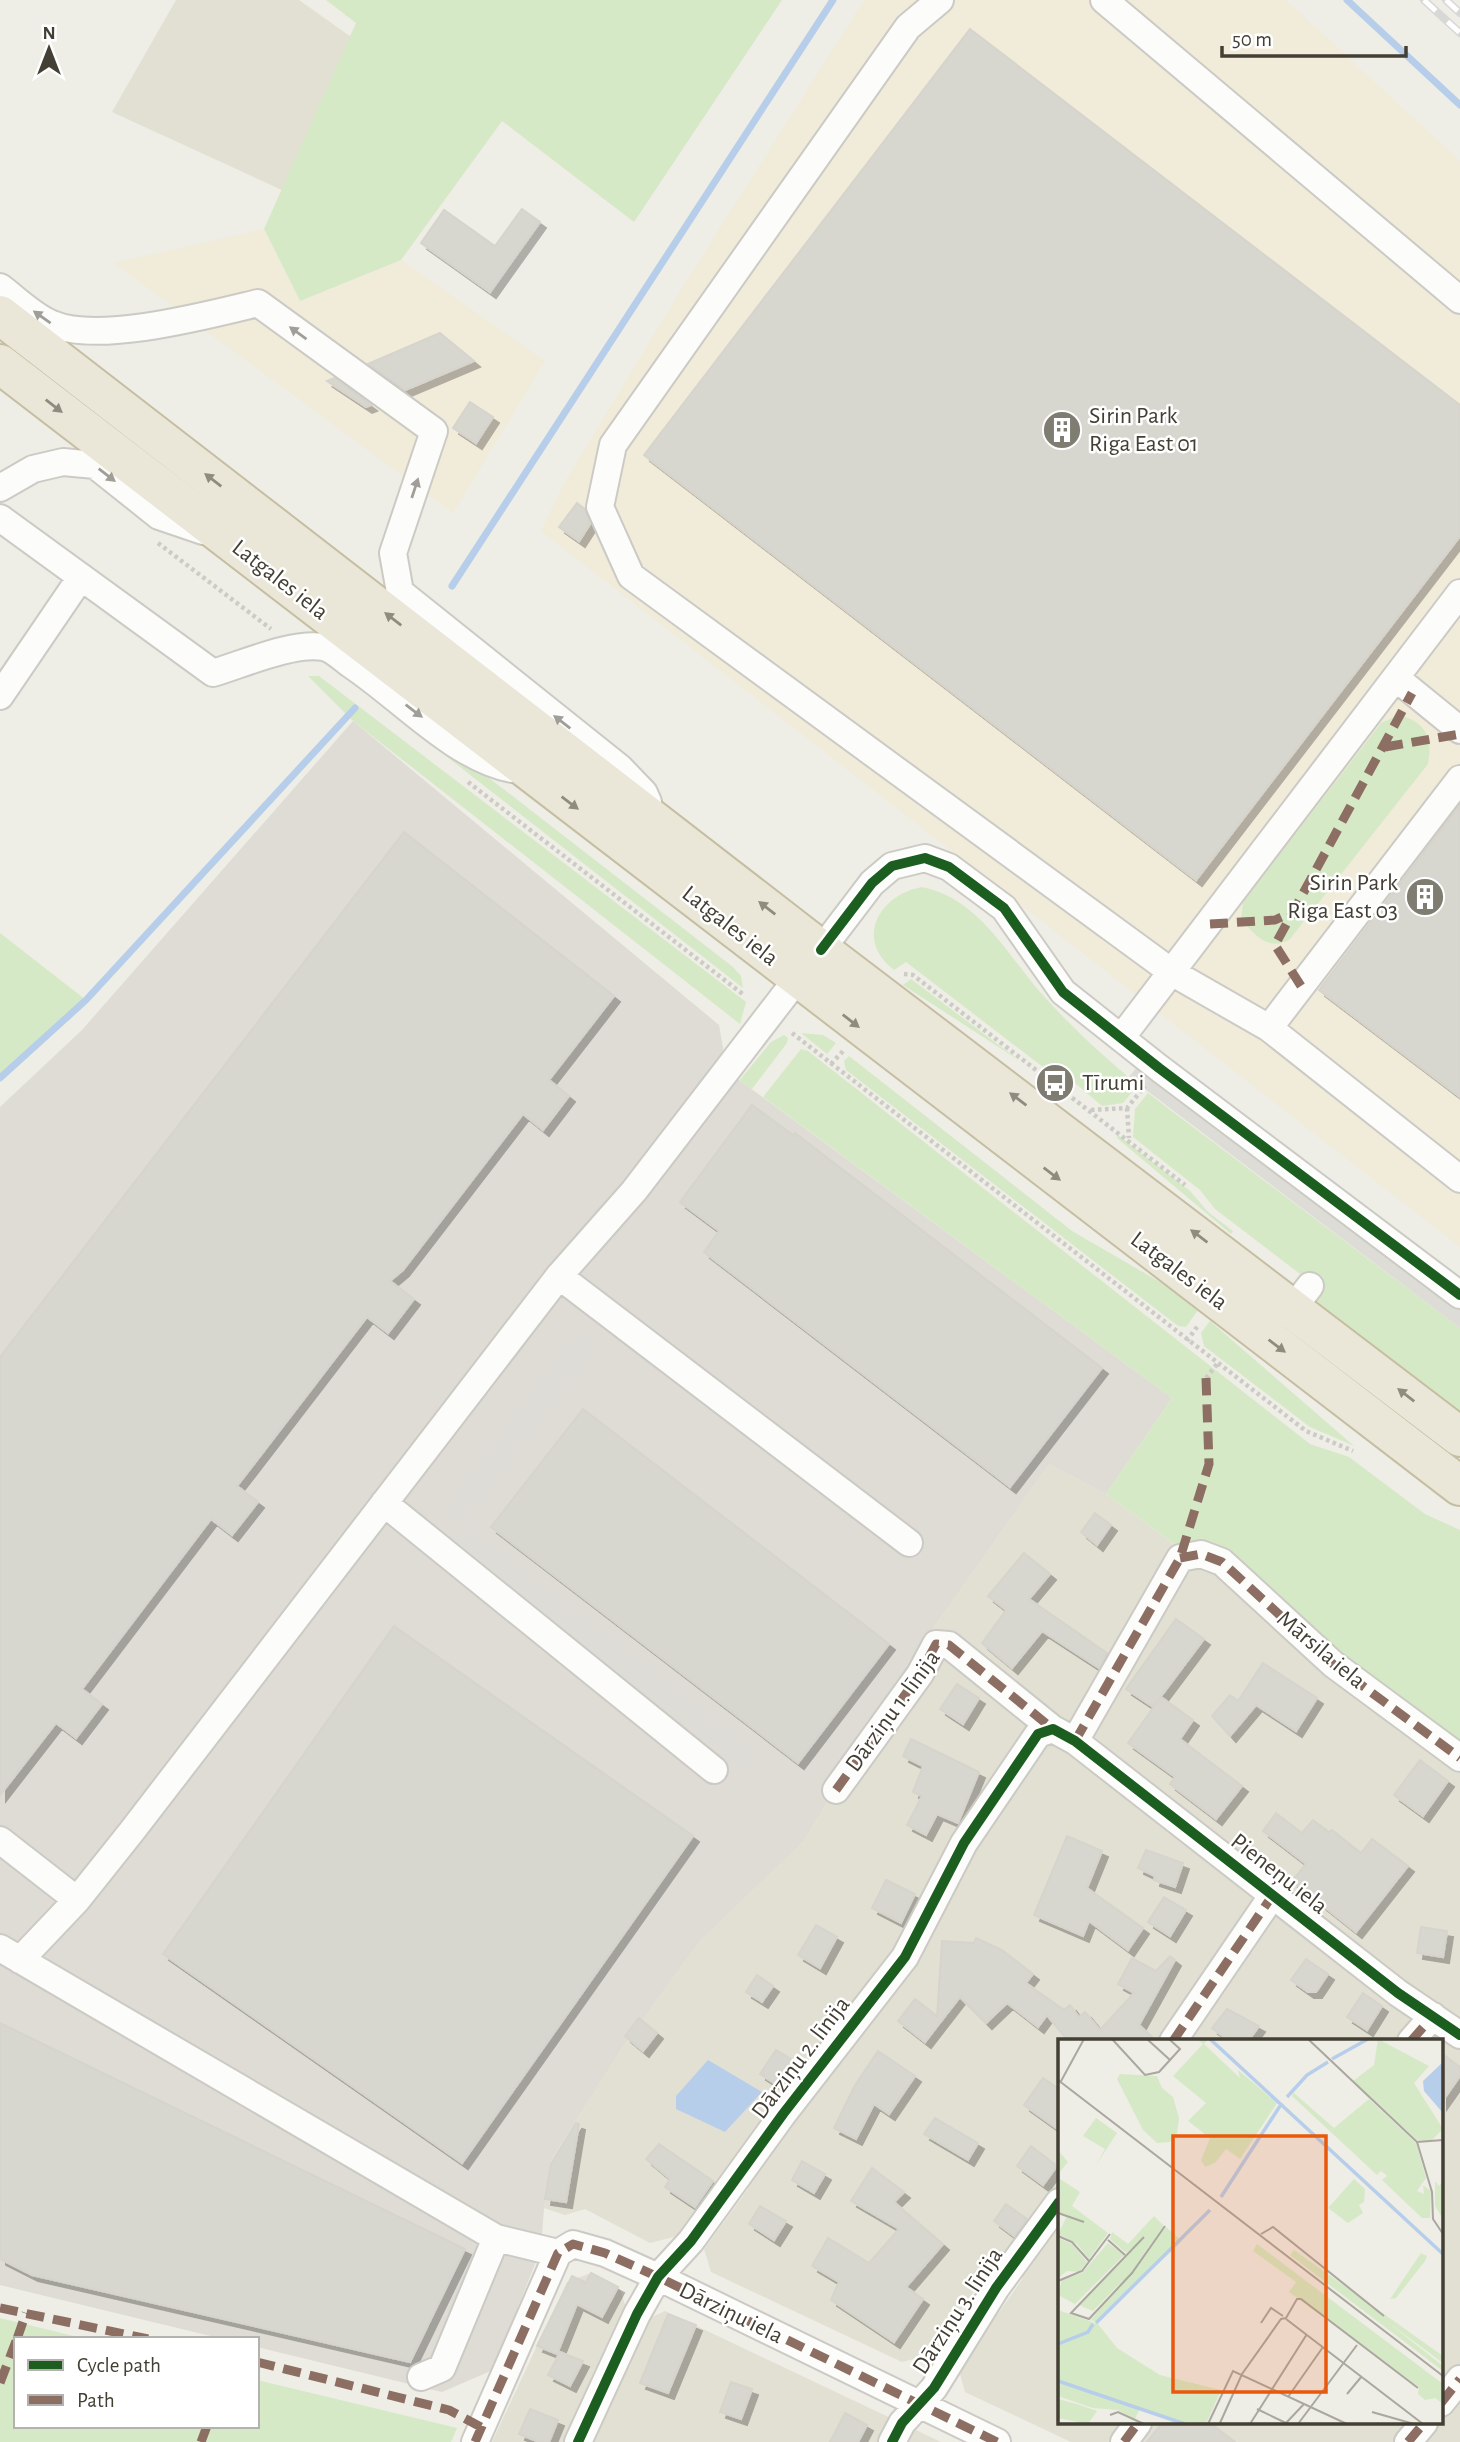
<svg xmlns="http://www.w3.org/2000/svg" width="1460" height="2442" font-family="'Alegreya Sans',sans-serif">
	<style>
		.residential { fill: #e2e0d3; fill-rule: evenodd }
		.commercial { fill: #f1ebd9 }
		.industrial { fill: #dedcd4 }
		.green { fill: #d6e9c6 }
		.parking { fill: #dddcd6 }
		.water { fill: #b7ceeb }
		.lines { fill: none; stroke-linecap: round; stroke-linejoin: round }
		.stream { stroke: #b7ceeb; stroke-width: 7 }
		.building { fill: #d7d6cf; stroke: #d6d4cc; stroke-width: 2; filter: url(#shadow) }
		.minor-casing { stroke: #cccac4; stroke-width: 30 }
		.highway-casing { stroke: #c5bea2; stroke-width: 42 }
		.path { stroke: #cccbc6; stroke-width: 4.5; stroke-dasharray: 3.5 3.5; stroke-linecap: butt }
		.minor { stroke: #fcfcfb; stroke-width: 26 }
		.highway { stroke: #ebe7d8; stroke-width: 38 }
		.rail-casing { stroke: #d8d8d7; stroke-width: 8 }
		.rail { stroke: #fff; stroke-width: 5; stroke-dasharray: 16; stroke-linecap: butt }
		.quiet { stroke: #8d6e63; stroke-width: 9; stroke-dasharray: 18 9; stroke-linecap: butt }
		.cycleway-casing { stroke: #fff; stroke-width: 15 }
		.cycleway { stroke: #1b5e20; stroke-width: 10 }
		.oneway { fill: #a09e98 }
		.oneway2 { fill: #8f8b7e }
		.labels { text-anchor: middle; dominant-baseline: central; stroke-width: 5; stroke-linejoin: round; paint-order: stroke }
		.poi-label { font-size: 24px; fill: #433f34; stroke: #fff; text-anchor: start }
		.street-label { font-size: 24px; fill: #433f34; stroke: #fff }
		.inset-river { fill: none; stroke: #b7ceeb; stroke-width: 3.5 }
		.inset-road { fill: none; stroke: #aaa79f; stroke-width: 2 }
		.view { fill: #e8590c; fill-opacity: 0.15; stroke: #e8590c; stroke-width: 3.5 }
		.inset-edge { fill: none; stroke: #433f34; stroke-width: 3.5 }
	</style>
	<defs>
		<filter id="shadow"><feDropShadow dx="6" dy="6" stdDeviation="0" flood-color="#0004"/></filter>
	</defs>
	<rect width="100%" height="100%" fill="#eeede6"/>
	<path class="residential" d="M176,0h123l76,54 -93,136 -170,-78z
		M1049,1464l57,30 354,260v688h-389l-106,-50 -6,-22 64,-92 -26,-20 -68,97 -27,7 -191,-90 -7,-23 44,-60 -23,-15 -48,62 -27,7 -65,-34 -20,6 -21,-7 8,-50 70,-110 78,-107 103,-99 127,-209zM1059,2041h382v382h-382z
		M591,2273l29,16 5,16 -34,73 25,15 36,-76 13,-6 276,131h-449l75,-160z"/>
	<path class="commercial" d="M864,0h422l174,161v1086l-919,-716 24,-49 119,-197z
		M264,229l36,72 101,-41 144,101 -92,152 -339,-250z"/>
	<path class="industrial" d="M353,721l366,304 8,46 445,327 -66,96 -57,-30 -119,169 -127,209 -103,99 -78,107 -70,110 -8,50 -3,41 -48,121 -51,22 -185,-45v-8h-34l-223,-54v-1178l82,-77z"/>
	<path class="green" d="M326,0h456l-148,222 -132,-101 -101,139 -101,41 -36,-72 92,-206z
		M341,674h14l378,293 8,9 2,12z
		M308,676h11l427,326 -6,22 -387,-303z
		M1399,715c27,7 34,23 29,49l-138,175c-20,13 -35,-3 -49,-20l2,-17 138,-179z
		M922,887c56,11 84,66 118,105 29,33 64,65 98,93l-15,18 -21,3 -27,-23 -6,4 -163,-125 -12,8c-40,-31 -15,-75 28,-83z
		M0,933l86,67 -86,78z
		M911,979l109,82 -117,-76z
		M801,1033l22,2 13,8 -9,11z
		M784,1035l4,3 -1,5 -35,46 -13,-8 32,-39z
		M801,1049l7,2 502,393 39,13 76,57 35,16v223l-354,-259 66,-96 -409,-301z
		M849,1056l223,175 88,51 38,28 -12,17 -8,-1 -332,-256 -2,-9z
		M1148,1093l312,235v84l-146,-112 7,-10 -106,-81 -15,-19 -67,-53 2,-28z
		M1118,1135l72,56 18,21 25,19 -2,3 -114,-96z
		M1210,1321l144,125 -44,-19 -106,-81 -3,-13z
		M0,2318l86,21h-70v87h241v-46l200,48 -6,14h-451z"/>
	<path class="parking" d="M1137,1067l323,243v18l-331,-251z
		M577,1331l21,17 -134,176 294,228 -13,18 -297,-226 16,-20 -20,-15z"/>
	<path class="water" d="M708,2060l54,32 -37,40 -49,-23v-13z"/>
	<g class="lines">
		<path class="stream" d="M1347,0l113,105
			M452,586l381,-586
			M0,1078l86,-78 269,-292"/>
	</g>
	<path class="building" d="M970,29l490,376v131l-264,344 -552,-425z
		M522,209l18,13 -50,70 -69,-49 23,-33 51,36z
		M440,333l34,28 -69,29 -37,-26z
		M335,378l36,27 -5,2 -39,-26z
		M470,402l23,15 -17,26 -23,-15z
		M577,503l8,6 5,15 -11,17 -20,-14z
		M1460,805v292l-141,-107z
		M404,832l210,164 -65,84 20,16 -26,34 -20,-16 -120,156 -13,11 24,18 -26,34 -21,-16 -130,169 21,16 -26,33 -21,-16 -129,170 20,15 -26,34 -20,-15 -56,72v-438z
		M752,1105l41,30 2,-2 307,235 -92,119 -306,-235 15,-21 -39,-29z
		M583,1409l306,235 -91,119 -307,-236z
		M1095,1513l16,12 -14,20 -16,-13z
		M1024,1553l26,21 -21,25 78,54 -8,15 -57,-37 -30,37 -30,-25 24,-33 -18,-14z
		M1176,1619l28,20 -51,68 -27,-18z
		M394,1626l299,210 -231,327 -299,-209z
		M1263,1663l54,35 -21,33 -40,-26 -26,31 -18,-20 18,-21 8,6z
		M957,1684l22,14 -16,26 -23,-15z
		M1161,1697l32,23 -13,19 62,47 -26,33 -46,-35 5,-7 -47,-34z
		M911,1739l68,33 -21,51 -21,-9 -11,21 -19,-10 15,-29 -9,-4 10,-26 -20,-10z
		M1420,1760l28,21 -25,35 -29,-21z
		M1276,1813l26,20 11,-13 16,12 3,-2 29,23 11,-14 36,27 -52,66 -64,-51 14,-17 -43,-33z
		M1067,1836l35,15 -15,37 56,40 -15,22 -39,-29 -6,15 -49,-21z
		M1146,1850l37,13 -8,24 -21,-7 1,-4 -17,-8z
		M886,1880l29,14 -14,29 -29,-15z
		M1164,1897l22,13 -16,26 -22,-14z
		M816,1925l21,12 -17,31 -22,-13z
		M1421,1927l26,4 -4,26 -26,-4z
		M976,1938l26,12 31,24 -7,9 38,27 6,-5 9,12 6,-5 15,18 34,-37 -16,-9 14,-26 24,13 14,-15 5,4 -36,65 17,16h-88l-21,-26 -9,12 -31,-24 -21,20 -26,-26 -35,45 -27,-21 17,-22 22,17 5,-75 32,2z
		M1306,1959l22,15 -12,18h-8l-17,-12z
		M757,1975l16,11 -11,16 -16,-10z
		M1363,1993l19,13 -15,24 -20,-13z
		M1227,2009l32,17 -11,15h-19l-17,-13z
		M639,2018l18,15 -14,18 -18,-15z
		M0,2023l465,226 -55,113 -378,-87 -32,-16z
		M776,2050l25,15 -18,24 -23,-15z
		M878,2051l37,25 -26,38 -15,-10 -18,35 -22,-11 20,-41z
		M1441,2053l19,14v9l-19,27z
		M1043,2078l16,11v41l-35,-25z
		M935,2118l43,25 -10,17 -44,-26z
		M576,2123l3,1 -13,78 -21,-3 6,-35z
		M659,2144l54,37 -18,26 -30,-20 5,-8 -24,-20z
		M1031,2146l26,20 -14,19 -26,-19z
		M802,2161l23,13 -11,19 -22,-13z
		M872,2168l32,24 -10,10 49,42 -37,43 17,12 -29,43 -63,-42 8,-18 -27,-16 16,-28 41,25 30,-34 -48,-28z
		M1006,2204l21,15 -13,17 -20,-15z
		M760,2206l26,15 -12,19 -25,-16z
		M591,2273l27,14 -16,30 -25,-13 -20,50 -20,-8 35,-70 13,6 -1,3z
		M668,2314l28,11 -28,68 -28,-10z
		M560,2352l23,9 -13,25 -22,-11z
		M731,2382l21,7 -11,30 -21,-7z
		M530,2409l28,11 -9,22h-10l-20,-8z
		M845,2413l22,12 -9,17h-28z
		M1162,2423h48l25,19h-88z"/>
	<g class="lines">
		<g class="minor-casing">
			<path id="minor" d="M940,0l-32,27 -295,418 -13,62 31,69 542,397 96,55
				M1104,0l356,300
				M0,287c16,12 34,30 52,37 47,20 156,-9 206,-21l176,128 -41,122 7,39 220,176 24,25 4,9
				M0,488l33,-19 30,-7 32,3 64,51 44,15
				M0,518l213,155c30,-9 80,-31 110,-26 9,1 20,12 27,17 49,32 104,94 162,105
				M1396,678l64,52
				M0,696l81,-119
				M1460,779l-191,249 191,151
				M821,950l51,-67 20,-17 33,-8 24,9 55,41 59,84 96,76 301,227
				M1121,1038l339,-445
				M559,1276l350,267
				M1293,1308l17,-22
				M384,1503l330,267
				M1075,1741l105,-183 21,-4 21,8 111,102 127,94
				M836,1790l84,-116 16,-30 13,1 104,84
				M0,1840l77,60
				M0,1948l496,290 62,15
				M20,1960l57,-60 55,-69 427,-555 75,-85 163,-212
				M1173,2041l99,-145
				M1411,2041l22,-25
				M421,2377l21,-9 54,-130
				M1441,2403l19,-24
				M475,2442l83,-189 15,-9 32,9 53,24 339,165
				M578,2442l59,-128 21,-37 33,-36 92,-127 122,-157 59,-114 74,-109 15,-5 22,12 323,252 62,42
				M892,2442l10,-19 32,-35 62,-100 63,-86
				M1124,2442l14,-19
				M1408,2442l16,-19"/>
		</g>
		<g class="highway-casing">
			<path id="highway" d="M0,315l821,635 639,487
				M0,364l1460,1122"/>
		</g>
		<path class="path" d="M158,543l113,86
			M468,782l276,213
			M904,974l9,1 272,210
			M792,1033l514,398 47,20
			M831,1064l14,-15
			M1127,1108l2,30
			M1091,1110l36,-2 18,-22
			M1187,1341l12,-17
			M1206,1378l11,-14"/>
		<use href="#minor" class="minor"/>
		<use href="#highway" class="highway"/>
		<g class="rail-casing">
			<path id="rail" d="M1424,0l36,33
				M1446,0l14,13"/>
		</g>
		<use href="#rail" class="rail"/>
		<path class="quiet" d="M1385,747l75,-13
			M1210,924l65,-4 18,-8
			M1301,986l-26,-41 137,-252
			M1180,1558l21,-4 21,8 111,102 127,94
			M1075,1741l105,-183 29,-94 -3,-86
			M836,1790l84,-116 16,-30 13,1 104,84
			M1173,2041l99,-145
			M1411,2041l22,-25
			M0,2308l148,31
			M17,2339l9,-26
			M257,2362l192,48 32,17
			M0,2383l16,-42
			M1441,2403l19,-24
			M201,2442l6,-16
			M475,2442l83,-189 15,-9 32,9 53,24 339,165
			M1124,2442l14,-19
			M1408,2442l16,-19"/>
		<g class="cycleway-casing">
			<path id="cycleway" d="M821,950l51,-67 20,-17 33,-8 24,9 55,41 59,84 96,76 301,227
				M578,2442l59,-128 21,-37 33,-36 92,-127 122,-157 59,-114 74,-109 15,-5 22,12 323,252 62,42
				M892,2442l10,-19 32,-35 62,-100 63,-86"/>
		</g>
		<use href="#cycleway" class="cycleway"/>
	</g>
	<defs><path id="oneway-solid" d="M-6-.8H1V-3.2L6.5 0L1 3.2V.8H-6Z" transform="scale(1.75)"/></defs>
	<g class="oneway">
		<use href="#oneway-solid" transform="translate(42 317) rotate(-145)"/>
		<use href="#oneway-solid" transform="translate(298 333) rotate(-144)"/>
		<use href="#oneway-solid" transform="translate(107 475) rotate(38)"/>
		<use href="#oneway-solid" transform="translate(415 488) rotate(-72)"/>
		<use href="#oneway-solid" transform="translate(414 711) rotate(37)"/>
		<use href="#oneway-solid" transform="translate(562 722) rotate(-142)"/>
	</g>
	<g class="oneway2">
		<use href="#oneway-solid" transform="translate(54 406) rotate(38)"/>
		<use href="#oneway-solid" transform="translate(213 480) rotate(-142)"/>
		<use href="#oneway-solid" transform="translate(393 619) rotate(-142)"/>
		<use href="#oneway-solid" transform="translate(570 803) rotate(37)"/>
		<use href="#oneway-solid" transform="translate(767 908) rotate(-142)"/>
		<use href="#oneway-solid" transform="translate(851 1021) rotate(38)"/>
		<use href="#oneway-solid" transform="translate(1018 1099) rotate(-143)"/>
		<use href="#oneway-solid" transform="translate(1052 1174) rotate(37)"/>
		<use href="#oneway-solid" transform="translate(1199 1236) rotate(-143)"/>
		<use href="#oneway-solid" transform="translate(1277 1346) rotate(37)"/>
		<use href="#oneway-solid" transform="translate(1406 1395) rotate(-142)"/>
	</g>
	<defs>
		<g id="building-disc" transform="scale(2.0125)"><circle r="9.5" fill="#7f7c72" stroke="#fff"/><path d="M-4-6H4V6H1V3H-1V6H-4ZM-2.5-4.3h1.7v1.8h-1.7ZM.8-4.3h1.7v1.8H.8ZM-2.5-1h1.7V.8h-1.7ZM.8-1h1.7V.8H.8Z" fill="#fff"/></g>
		<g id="bus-disc" transform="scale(2.0125)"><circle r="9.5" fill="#7f7c72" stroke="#fff"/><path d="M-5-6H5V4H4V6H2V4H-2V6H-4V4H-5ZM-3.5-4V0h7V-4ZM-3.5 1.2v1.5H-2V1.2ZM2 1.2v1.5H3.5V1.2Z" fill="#fff"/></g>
	</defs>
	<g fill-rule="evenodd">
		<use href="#building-disc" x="1062" y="430"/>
		<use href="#building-disc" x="1425" y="897"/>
		<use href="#bus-disc" x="1055" y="1083"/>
	</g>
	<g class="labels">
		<g class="poi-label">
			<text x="1089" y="416">Sirin Park<tspan x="1089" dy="28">Riga East 01</tspan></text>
			<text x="1398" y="883" text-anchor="end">Sirin Park<tspan x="1398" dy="28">Riga East 03</tspan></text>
			<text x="1082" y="1083">Tīrumi</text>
		</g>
		<g class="street-label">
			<text transform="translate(280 580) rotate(38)">Latgales iela</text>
			<text transform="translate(730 926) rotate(38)">Latgales iela</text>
			<text transform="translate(1179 1271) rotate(37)">Latgales iela</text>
			<text transform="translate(1321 1650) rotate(40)">Mārsila iela</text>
			<text transform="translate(893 1711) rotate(-54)">Dārziņu 1. līnija</text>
			<text transform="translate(1279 1874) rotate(38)">Pieneņu iela</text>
			<text transform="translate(801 2058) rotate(-53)">Dārziņu 2. līnija</text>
			<text transform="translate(958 2311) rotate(-57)">Dārziņu 3. līnija</text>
			<text transform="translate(731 2313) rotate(26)">Dārziņu iela</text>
		</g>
	</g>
	<g transform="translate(1058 2039)">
		<rect width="385" height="385" fill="#eeede6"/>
		<path d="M139,0h11l-4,5 36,34 -2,-8 39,33 -37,56 -14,-10 -11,14 -10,4 -4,-7 9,-22 -22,-17 18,-18 -33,-27 30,-32zM320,0l51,27 -15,17 29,46 -13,13 -13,-2 -64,-59 21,-16zM62,35l37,2 5,12 11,9 6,21 -2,15 -7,9 -13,1 -14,-13 -26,-51zM236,54l40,35 35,-29 47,44 10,35 -9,13 7,3 -1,-9 8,6 -1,27h-8l-40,-38 5,-4 -6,-5 -4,4 -85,-79zM38,79l21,15 -21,32 9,-16 -22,-13zM0,111l10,12 -9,11 1,6 20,13 -8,14 36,27 -19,26 -12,-15 -19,-10 9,-18 -9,-4zM296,140l11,10 -1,13 -5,3 4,8 -15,10 -20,-15zM377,142l4,5 4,-5v38l-8,-13zM96,177l10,10 -34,47 -37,38 -14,-6 67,-69 -20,17 -16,-14 2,-7 16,12zM108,188l16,14 -85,81 -6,-2zM0,199l14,6 15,18 -8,10 -12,-1 -9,7zM50,204l16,12 -49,49 -17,-9 4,-16 20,-6zM199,205l186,140v20l-8,-6 -10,2 -7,-6 1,-7 -130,-95 7,-10 -43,-31zM236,211l149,106v7l-58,-43 58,46v5l-153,-116zM363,214l6,3 -2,5 -29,37 -6,1zM0,271l40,14 19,24 43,27 61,15 -15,34h-17l-131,-44zM0,344l82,25 -5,11 -17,-9 -25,-2 -35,-12zM0,360l22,6 17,6 -9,13 -30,-6z" fill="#d6e9c6"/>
		<path d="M385,23v51l-19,-22 -1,-10z" fill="#b7ceeb"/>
		<path class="inset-river" d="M152,0l233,215M274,20l36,-20M229,58l20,-22 21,-13M163,158l59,-91M38,284l114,-113M0,305l30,-12 5,-8M0,342l127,43"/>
		<path class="inset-road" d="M54,0l33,36 14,-3 21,-23 -11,-10M89,0l23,21M250,0l109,103 26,-2M0,41l385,296M2,44l24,-44M359,103l15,50 1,27 10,15M0,174l26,9M203,195l12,-7 111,89M0,197l14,6 17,19M86,198l-73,76 18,6 43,-46 33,-47M50,201l17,15M0,242l24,-10 28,-37M228,279l11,-19h4l117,89M228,280l137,105M203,284l10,-15 12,8M289,355l15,-18M230,358l35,-50M199,370l29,14M314,373l42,12M52,376l8,-3 26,12M162,384l22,-49 39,-55 5,-1M228,384l18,-19M150,385l25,-53 114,53M192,385l57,-90M240,385l59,-79"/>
		<path class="view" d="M115,97h153v256h-153z"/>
		<rect width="385" height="385" class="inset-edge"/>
	</g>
	<rect x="14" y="2337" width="245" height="91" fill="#ffffff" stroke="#b4b2ae" stroke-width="2"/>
	<rect x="28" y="2360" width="35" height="10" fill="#1b5e20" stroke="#b4b2ae" stroke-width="2"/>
	<text x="77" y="2372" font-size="21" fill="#433f34">Cycle path</text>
	<rect x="28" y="2395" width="35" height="10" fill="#8d6e63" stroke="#b4b2ae" stroke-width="2"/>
	<text x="77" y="2407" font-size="21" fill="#433f34">Path</text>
	<g transform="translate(49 49)" stroke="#ffffff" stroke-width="5" paint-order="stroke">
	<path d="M0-5L12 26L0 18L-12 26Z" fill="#433f34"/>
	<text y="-10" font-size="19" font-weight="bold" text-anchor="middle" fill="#433f34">N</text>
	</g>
	<path d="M1222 46v10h184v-10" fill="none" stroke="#433f34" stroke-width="3.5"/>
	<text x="1232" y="46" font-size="21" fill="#433f34" stroke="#ffffff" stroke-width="5" paint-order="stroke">50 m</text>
</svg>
